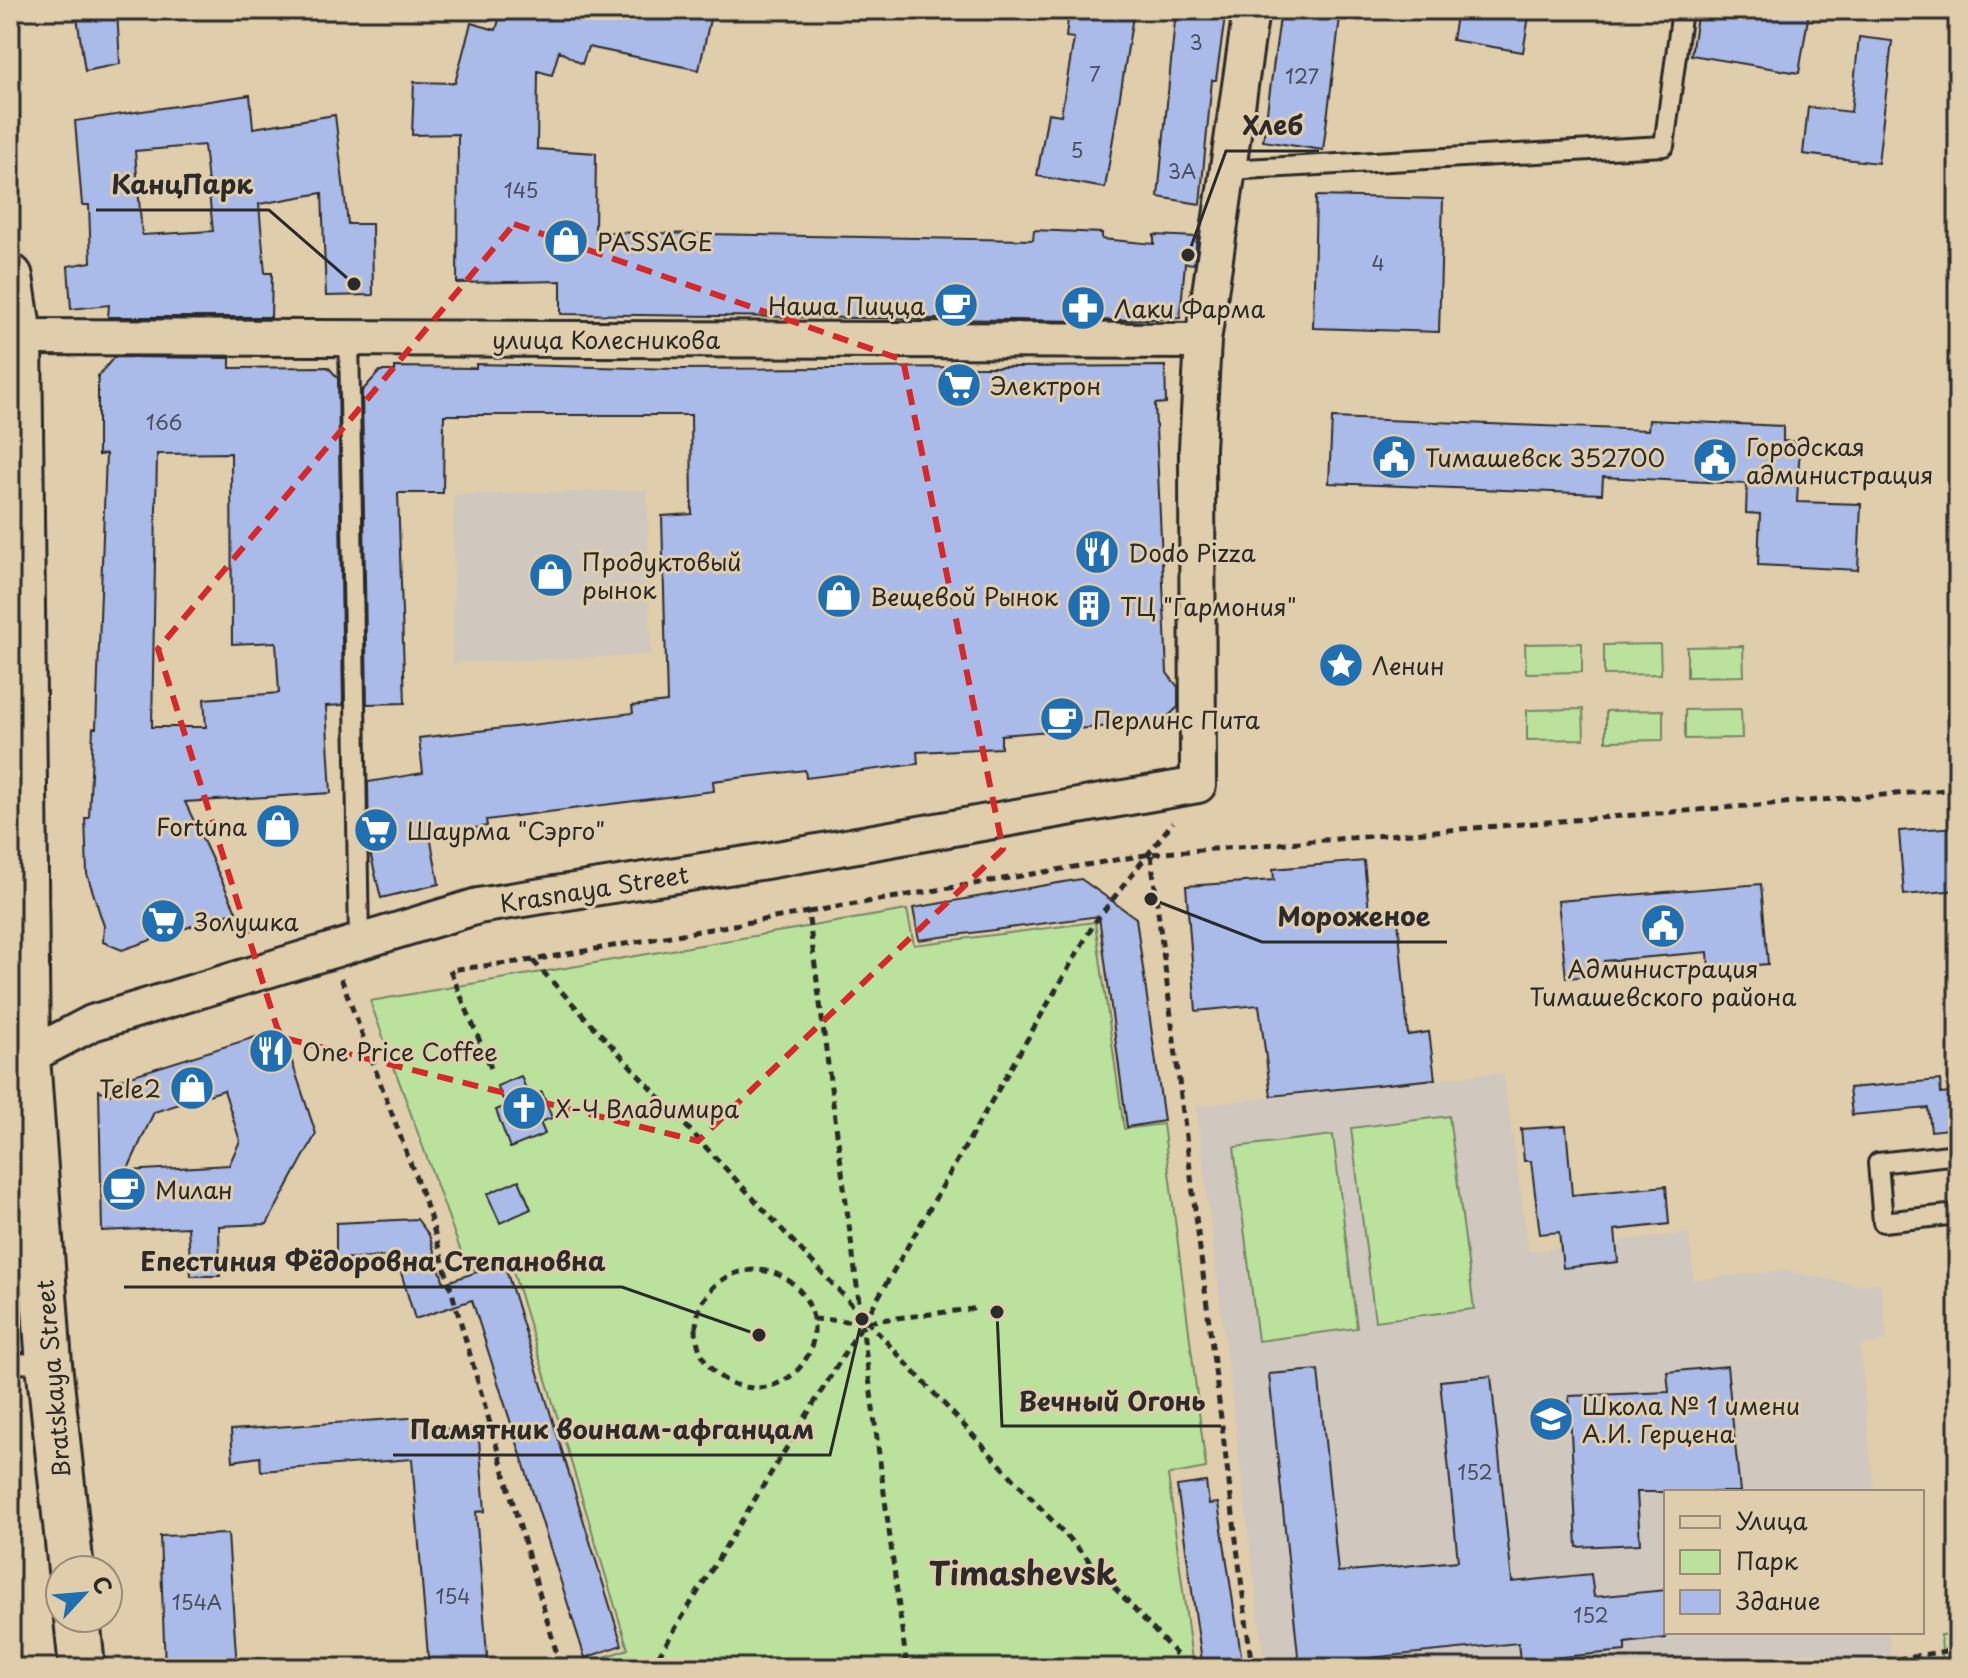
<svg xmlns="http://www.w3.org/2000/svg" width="1968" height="1678" font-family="'Playpen Sans',sans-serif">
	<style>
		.built { fill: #d0c8be }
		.green { fill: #bbe29d; stroke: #738664; stroke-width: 2 }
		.building { fill: #aabbea; stroke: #2b2b2b; stroke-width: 2; fill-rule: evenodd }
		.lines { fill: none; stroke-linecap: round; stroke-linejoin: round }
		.lane-casing { stroke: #2b2b2b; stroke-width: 24 }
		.street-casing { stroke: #2b2b2b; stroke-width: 40 }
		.secondary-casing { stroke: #2b2b2b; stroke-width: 50 }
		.path { stroke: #2b2b2b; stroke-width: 5; stroke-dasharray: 8 6; stroke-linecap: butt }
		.lane { stroke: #e0cdab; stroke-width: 18 }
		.street { stroke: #e0cdab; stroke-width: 34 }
		.secondary { stroke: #e0cdab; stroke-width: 44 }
		.marked { fill: none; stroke: #d62828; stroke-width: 6; stroke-dasharray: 16 10; stroke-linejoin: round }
		.labels { text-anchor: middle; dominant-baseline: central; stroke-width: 6; stroke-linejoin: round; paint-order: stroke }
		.number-label { font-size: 20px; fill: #4b4f5b }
		.poi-label { font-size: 24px; fill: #2b2b2b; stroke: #e0cdab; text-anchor: start }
		.street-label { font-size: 24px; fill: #2b2b2b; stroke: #e0cdab }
		.district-label { font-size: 32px; font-weight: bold; fill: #2b2b2b; stroke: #e0cdab }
		.leader { fill: none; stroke: #2b2b2b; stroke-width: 3 }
		.callout-dot { fill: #2b2b2b; stroke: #e0cdab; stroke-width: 3 }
		.callout-label { font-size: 26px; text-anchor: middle; font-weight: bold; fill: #2b2b2b; stroke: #e0cdab; stroke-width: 6; stroke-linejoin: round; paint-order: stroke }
	</style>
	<rect width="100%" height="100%" fill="#e0cdab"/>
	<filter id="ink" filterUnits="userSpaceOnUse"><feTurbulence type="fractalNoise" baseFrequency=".0125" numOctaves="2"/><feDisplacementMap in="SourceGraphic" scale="16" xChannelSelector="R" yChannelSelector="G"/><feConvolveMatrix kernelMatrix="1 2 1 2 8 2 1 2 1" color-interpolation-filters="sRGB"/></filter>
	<g filter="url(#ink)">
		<path class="built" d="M647,490l4,165 -198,8 1,-168z
			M1503,1072l26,179 160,-18 5,47 92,-10 70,15 24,-2 7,57 -27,6 14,146h-208v140h223l3,36h-627l-69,-562z"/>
		<path class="green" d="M1582,643v29l-56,1 -1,-29z
			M1660,644l1,30 -57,1v-30z
			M1743,646l1,30 -57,1v-30z
			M1583,709l1,30 -57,1v-30z
			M1741,709l1,29 -57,1v-29z
			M1663,710v30l-57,1v-30z
			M907,910l7,35 181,-23 29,207 39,-5 43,344 -38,7 25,193h-604l-2,-5 41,-14 -119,-391 -41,13 -98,-270z
			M1449,1116l25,193 -99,12 -24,-193z
			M1333,1135l24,193 -99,13 -24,-194z
			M1958,1634v34h-15l-2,-33z"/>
		<path class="building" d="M76,10h41l3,54 -35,7z
			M502,10h210l-13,60 -111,-23 -6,17 -23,-13 -7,24 -14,-4 -1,78 59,4 -1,79 438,8 1,-10 68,3v6l52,5v-9l43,2 -3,27 -9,-1 -5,55 -90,3 -529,-7v-33l-104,2 1,-149 -46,1 2,-53 41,1 16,-60 25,7z
			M1069,10h65l-29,178 -68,-12 11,-63 13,2 13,-77 -8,-1z
			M1176,10h50l-10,70h-4l-12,124 -42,-7z
			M1281,10h60l-18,140 -60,-9z
			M1457,10h73l-7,42 -71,-12z
			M1698,10l111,2 -10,61 -108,-18z
			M1859,37l33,4 -14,122 -75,-9 5,-47 43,5z
			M250,95l3,33 82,-13 13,109h24l1,71 -47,1 -4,-103 -63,11 6,69h7l-1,44h-163l1,-12 -38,4 -3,-43 23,-4 -2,-57h-7l-7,-84zM204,145l9,86 -71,4 -7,-84z
			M1316,196l127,3 -4,133 -126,-4z
			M114,357l116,1v10l98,-1 10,11 5,327 -17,1 5,87 -146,9 51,109 -114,39 -19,-8 1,-16 -17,-52 -2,-56h4l4,-90h3l10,-274 -8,1v-79zM231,453l1,191 44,-2 3,51 -75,6 2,28h-54l5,-273z
			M476,364l199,5 490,-3 1,37 -11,1 12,269 11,14v20l-16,15 -161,13v13l-84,4 1,12 -112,14 -1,-8 -92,11 1,10 -228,29 1,6 -57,10 9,48 -58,14 -12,-50 -1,-66 55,-9 -4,-35 214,-25 -1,-7 35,-4 -5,-186 30,-2 -1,-99h-247l-1,78h-45l7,210 -38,1 -5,-313 18,-20h15v-4l81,1z
			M1332,418l316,12 1,-10 134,6v15l17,1 -3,60 64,2 -3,66 -100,-5 2,-51 -14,-1 1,-29 -144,-7 -1,17 -273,-11z
			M1958,827v63l-54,5 -5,-64z
			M1364,861l6,60 28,-2 10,116 21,-3 6,47 -164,17 -12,-91 -63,6 -10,-125 88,-6 -1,-11z
			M1081,879l55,39 28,203 -37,6 -28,-211 -180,24 -6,-32z
			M1761,884l7,80 -59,5 -1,-17 -104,9 1,14 -39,3 -8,-77z
			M281,1029l35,105 -49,90 -48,2 1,50h-29l-3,-49 -86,4 -3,-141 11,5 11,-16zM224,1090l16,51 -11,24 -102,6 27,-59z
			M521,1076l8,21 13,-5 10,26 -12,4 5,12 -35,14 -14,-38 10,-4 -9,-20z
			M1940,1080l1,14 17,-2v36l-27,3 -3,-23 -76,7 -3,-27z
			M1566,1126l6,69 94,-9 3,38 -54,6 3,32 -55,6 -4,-36 -19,2 -9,-73h-7l-3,-32z
			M519,1180l12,29 -31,14 -13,-29z
			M417,1219l12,16 15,48 60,-20 118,382 -37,13 -113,-358 -57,19 -19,-63 -60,3v-36z
			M1727,1366l13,126h-103l3,52 -63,3 -8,-151 100,-4 -2,-20z
			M1318,1370l20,202 120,-11 -18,-180 51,-5 21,206 79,-8 3,23 72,-7v48l-41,5v8l-105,10 -2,-18 -219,22 -30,-291z
			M423,1417l1,13 54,-3 7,84 -9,1 12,156h-59l-17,-209 -151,12 -1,-14 -27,4 -2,-31z
			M1206,1482l3,22 9,-1 25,165h-40l-26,-182z
			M228,1534l9,134h-72l-5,-132z"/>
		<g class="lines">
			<g class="lane-casing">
				<path id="lane" d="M1228,170l436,-24 18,-136
					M349,337l10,605
					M1958,1154l-80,9 5,59 75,-8
					M10,1363l39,1"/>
			</g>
			<g class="street-casing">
				<path id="street" d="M10,337l1193,4
					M27,1057l65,-34 386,-117 288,-45 432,-76 -1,-337 6,-107 48,-331"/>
			</g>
			<g class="secondary-casing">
				<path id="secondary" d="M10,277l9,59 8,721 22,307 22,206
					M77,1618l5,50"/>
			</g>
			<path class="path" d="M1151,855l101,813
				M808,912l343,-58 807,-65
				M533,961l656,707
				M341,978l87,232 133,458
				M491,1068l-41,-98 83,-10 275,-48 99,756
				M696 1329a59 59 0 1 1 118 0a59 59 0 1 1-118 0Z
				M813,1319l51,3 116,-14
				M651,1668l213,-346 231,-400 78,-100
				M1842,1668l116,-19"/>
			<use href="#lane" class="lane"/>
			<use href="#street" class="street"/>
			<use href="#secondary" class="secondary"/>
		</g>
	</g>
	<path class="marked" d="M514,224l389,136 100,489 -305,292 -418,-104 -122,-388z"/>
	<defs>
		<g id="shop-disc" transform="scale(2.3)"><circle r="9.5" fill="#1f6fb2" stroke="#e0cdab"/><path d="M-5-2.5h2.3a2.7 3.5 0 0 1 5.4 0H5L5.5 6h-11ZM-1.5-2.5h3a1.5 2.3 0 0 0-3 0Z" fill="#fff"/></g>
		<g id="cafe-disc" transform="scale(2.3)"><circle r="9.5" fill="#1f6fb2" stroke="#e0cdab"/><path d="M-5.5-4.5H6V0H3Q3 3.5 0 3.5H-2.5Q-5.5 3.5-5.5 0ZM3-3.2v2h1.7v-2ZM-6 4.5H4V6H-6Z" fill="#fff"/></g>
		<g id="pharmacy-disc" transform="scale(2.3)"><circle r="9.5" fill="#1f6fb2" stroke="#e0cdab"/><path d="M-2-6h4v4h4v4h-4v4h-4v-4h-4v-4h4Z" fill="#fff"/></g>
		<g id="supermarket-disc" transform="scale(2.3)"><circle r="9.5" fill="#1f6fb2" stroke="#e0cdab"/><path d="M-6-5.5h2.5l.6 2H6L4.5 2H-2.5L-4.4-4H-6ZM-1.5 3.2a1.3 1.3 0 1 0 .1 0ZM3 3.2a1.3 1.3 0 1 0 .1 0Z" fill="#fff"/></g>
		<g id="civic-disc" transform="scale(2.3)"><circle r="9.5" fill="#1f6fb2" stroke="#e0cdab"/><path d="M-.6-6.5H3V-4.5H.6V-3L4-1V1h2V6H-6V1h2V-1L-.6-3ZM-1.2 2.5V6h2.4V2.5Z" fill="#fff"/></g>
		<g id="restaurant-disc" transform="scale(2.3)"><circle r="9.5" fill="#1f6fb2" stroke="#e0cdab"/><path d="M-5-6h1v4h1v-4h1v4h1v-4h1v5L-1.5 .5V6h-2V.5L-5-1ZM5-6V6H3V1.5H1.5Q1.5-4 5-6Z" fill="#fff"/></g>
		<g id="building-disc" transform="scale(2.3)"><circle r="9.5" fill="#1f6fb2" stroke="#e0cdab"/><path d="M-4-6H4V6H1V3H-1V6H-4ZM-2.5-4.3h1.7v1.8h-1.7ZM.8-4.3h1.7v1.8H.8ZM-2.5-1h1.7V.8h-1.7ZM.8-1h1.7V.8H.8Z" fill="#fff"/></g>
		<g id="sight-disc" transform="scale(2.3)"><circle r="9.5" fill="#1f6fb2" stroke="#e0cdab"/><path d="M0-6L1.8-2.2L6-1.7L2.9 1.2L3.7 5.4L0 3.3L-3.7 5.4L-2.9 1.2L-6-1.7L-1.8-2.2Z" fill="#fff"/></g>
		<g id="church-disc" transform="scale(2.3)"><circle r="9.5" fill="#1f6fb2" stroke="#e0cdab"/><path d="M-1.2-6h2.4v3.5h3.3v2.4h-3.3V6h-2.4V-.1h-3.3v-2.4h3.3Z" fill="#fff"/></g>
		<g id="school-disc" transform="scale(2.3)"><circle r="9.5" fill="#1f6fb2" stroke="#e0cdab"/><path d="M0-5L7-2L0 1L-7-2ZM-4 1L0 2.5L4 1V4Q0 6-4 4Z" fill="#fff"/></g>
	</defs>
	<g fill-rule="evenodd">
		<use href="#shop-disc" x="566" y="241"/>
		<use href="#cafe-disc" x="956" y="305"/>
		<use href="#pharmacy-disc" x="1083" y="308"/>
		<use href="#supermarket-disc" x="959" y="385"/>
		<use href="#civic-disc" x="1394" y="457"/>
		<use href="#civic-disc" x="1715" y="460"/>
		<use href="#restaurant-disc" x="1097" y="552"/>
		<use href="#shop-disc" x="551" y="575"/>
		<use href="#shop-disc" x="839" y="596"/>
		<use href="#building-disc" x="1089" y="606"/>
		<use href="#sight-disc" x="1341" y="665"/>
		<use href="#cafe-disc" x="1062" y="719"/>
		<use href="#shop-disc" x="278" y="826"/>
		<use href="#supermarket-disc" x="376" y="830"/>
		<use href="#supermarket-disc" x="163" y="921"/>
		<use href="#civic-disc" x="1663" y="926"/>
		<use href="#restaurant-disc" x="271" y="1051"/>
		<use href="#shop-disc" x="192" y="1088"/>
		<use href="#church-disc" x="524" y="1108"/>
		<use href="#cafe-disc" x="124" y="1189"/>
		<use href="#school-disc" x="1551" y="1419"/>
	</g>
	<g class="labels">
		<g class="number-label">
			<text x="1196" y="42">3</text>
			<text x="1095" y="74">7</text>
			<text x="1302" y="76">127</text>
			<text x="1077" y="150">5</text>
			<text x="1182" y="171">3А</text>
			<text x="521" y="190">145</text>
			<text x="1378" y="263">4</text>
			<text x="164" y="422">166</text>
			<text x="1475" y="1472">152</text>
			<text x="453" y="1596">154</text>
			<text x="197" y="1602">154А</text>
			<text x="1591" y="1615">152</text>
		</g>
		<g class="poi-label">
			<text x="597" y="241">PASSAGE</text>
			<text x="925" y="305" text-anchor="end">Наша Пицца</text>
			<text x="1114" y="308">Лаки Фарма</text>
			<text x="990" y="385">Электрон</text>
			<text x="1746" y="446">Городская<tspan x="1746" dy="28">администрация</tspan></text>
			<text x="1425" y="457">Тимашевск 352700</text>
			<text x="1128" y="552">Dodo Pizza</text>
			<text x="582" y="561">Продуктовый<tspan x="582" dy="28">рынок</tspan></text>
			<text x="870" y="596">Вещевой Рынок</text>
			<text x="1120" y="606">ТЦ "Гармония"</text>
			<text x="1372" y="665">Ленин</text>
			<text x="1093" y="719">Перлинс Пита</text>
			<text x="247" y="826" text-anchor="end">Fortuna</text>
			<text x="407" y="830">Шаурма "Сэрго"</text>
			<text x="194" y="921">Золушка</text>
			<text x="1663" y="968" text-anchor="middle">Администрация<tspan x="1663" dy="28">Тимашевского района</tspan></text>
			<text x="302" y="1051">One Price Coffee</text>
			<text x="161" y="1088" text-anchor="end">Tele2</text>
			<text x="555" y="1108">Х-Ч Владимира</text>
			<text x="155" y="1189">Милан</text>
			<text x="1582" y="1405">Школа № 1 имени<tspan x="1582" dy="28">А.И. Герцена</tspan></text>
		</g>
		<g class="street-label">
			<text x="606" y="339">улица Колесникова</text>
			<text transform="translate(594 888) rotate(-9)">Krasnaya Street</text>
			<text transform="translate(52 1379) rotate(-95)">Bratskaya Street</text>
		</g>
		<g class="district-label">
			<text x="1023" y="1572">Timashevsk</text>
		</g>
	</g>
	<path class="leader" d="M1188 255L1226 151H1319M354 284L269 210H96M1151 899L1262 942H1447M759 1335L622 1287H124M997 1312L1002 1426H1221M862 1319L830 1455H393"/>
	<g class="callout-dot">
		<circle cx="1188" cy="255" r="8"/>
		<circle cx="354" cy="284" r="8"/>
		<circle cx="1151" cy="899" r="8"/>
		<circle cx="759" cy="1335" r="8"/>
		<circle cx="997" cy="1312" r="8"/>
		<circle cx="862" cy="1319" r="8"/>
	</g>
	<g class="callout-label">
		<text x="1273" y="135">Хлеб</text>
		<text x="182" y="194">КанцПарк</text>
		<text x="1354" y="926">Мороженое</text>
		<text x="373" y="1271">Епестиния Фёдоровна Степановна</text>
		<text x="1112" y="1411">Вечный Огонь</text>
		<text x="612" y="1439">Памятник воинам-афганцам</text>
	</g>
	<rect width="1968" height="1678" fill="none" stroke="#e0cdab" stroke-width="40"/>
	<rect x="20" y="20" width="1928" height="1638" fill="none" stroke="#2b2b2b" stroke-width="3" filter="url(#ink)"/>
	<rect x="1664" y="1490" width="260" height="144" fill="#e0cdab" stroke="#988c78" stroke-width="2"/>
	<rect x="1680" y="1516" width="40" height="12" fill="#e0cdab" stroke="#988c78" stroke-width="2"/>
	<text x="1736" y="1530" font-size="24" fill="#2b2b2b">Улица</text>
	<rect x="1680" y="1550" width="40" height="24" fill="#bbe29d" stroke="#988c78" stroke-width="2"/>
	<text x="1736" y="1570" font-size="24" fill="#2b2b2b">Парк</text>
	<rect x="1680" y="1590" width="40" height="24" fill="#aabbea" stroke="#988c78" stroke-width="2"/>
	<text x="1736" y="1610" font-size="24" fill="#2b2b2b">Здание</text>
	<g transform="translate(84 1594) rotate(64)"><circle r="38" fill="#e0cdab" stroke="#988c78" stroke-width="2"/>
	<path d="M0-6L14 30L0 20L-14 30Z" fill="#1f6fb2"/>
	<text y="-12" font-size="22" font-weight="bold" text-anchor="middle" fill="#2b2b2b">С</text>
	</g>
</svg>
